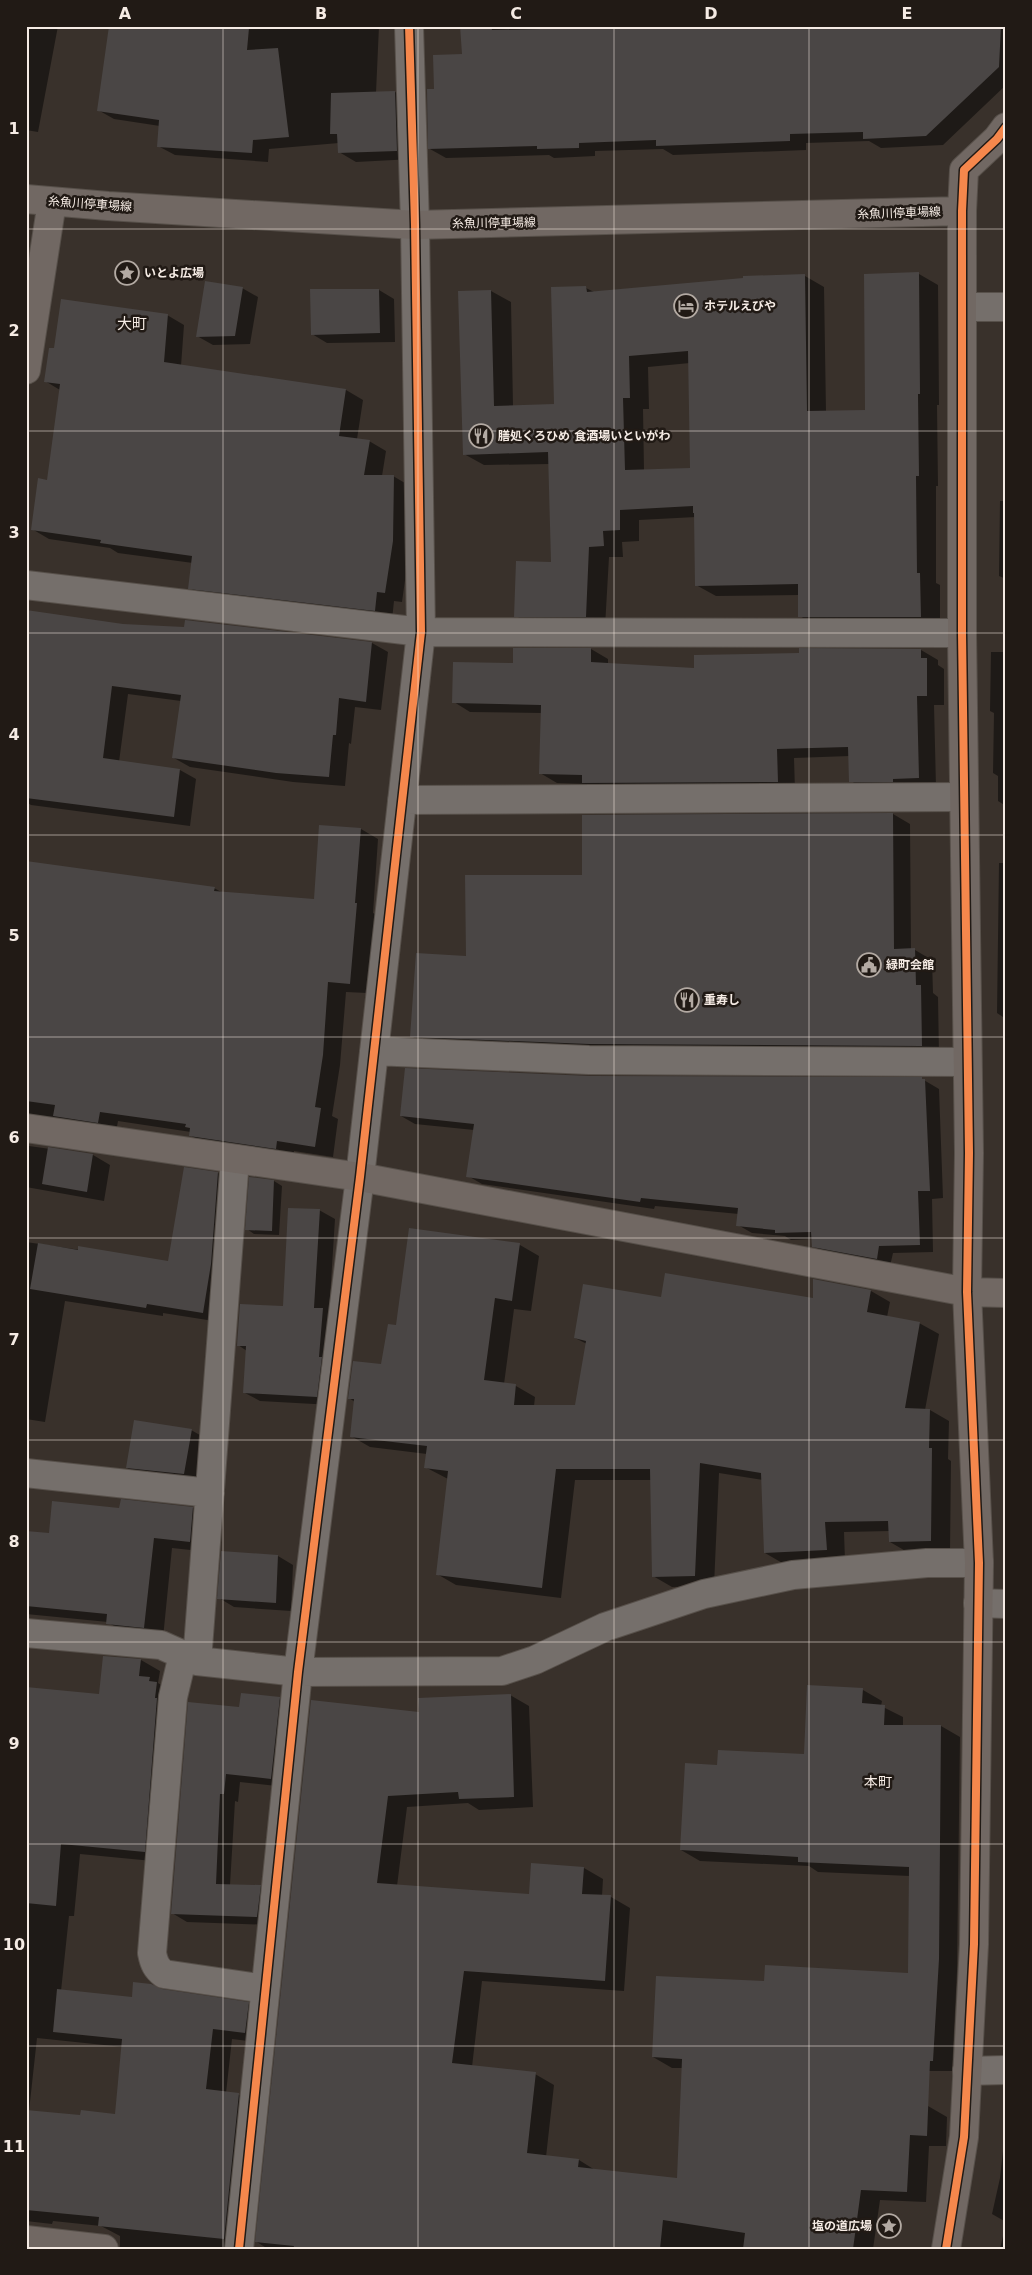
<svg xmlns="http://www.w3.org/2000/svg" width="1032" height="2275" font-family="'DejaVu Sans','Noto Sans JP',sans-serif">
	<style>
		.shadow { fill: #0007; fill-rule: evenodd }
		.building { fill: #4a4645; fill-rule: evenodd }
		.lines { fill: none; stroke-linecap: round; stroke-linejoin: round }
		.street-casing { stroke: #57504a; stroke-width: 30 }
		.secondary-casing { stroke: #57504a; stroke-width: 30 }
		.street { stroke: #756f6b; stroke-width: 28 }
		.secondary { stroke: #716863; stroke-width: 28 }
		.cycleway-casing { stroke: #211a15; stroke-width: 11 }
		.cycleway { stroke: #f5874c; stroke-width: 8 }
		.grid { fill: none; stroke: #f5ebe4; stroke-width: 1; stroke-opacity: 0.55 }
		.labels { text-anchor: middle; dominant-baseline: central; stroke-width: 5; stroke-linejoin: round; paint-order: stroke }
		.street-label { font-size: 12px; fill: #f5ebe4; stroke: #211a15 }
		.poi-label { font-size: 12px; font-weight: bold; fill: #f5ebe4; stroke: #211a15; text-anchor: start }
		.neighbourhood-label { font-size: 14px; fill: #f5ebe4; stroke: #211a15 }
		.quarter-label { font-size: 15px; fill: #f5ebe4; stroke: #211a15 }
		.neatline { fill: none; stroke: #f5ebe4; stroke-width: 2 }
		.grid-label { font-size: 16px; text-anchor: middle; font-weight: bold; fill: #f5ebe4 }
	</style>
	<rect width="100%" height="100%" fill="#39312b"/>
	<path class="shadow" d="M26,26h32l-20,106 -12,-2z
		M110,26h269l-3,67 19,-1 16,9 2,58 -57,3 -17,-10v-9l-70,6 -1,13 -93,-7 -17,-9 2,-20 -46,-7 -16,-9z
		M462,26h544v59l-63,60 -62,3 -12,-7 -63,2v7l-133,5 -10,-6 -68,2v5l-41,2 -5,-3 -103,3 -16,-9 5,-59 28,-35z
		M919,274l19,11 1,120h-2l1,81h-2v97l4,2v43h-121l-19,-12 -1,-21 -83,1 -20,-11v-68l-57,3v21l-17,1 1,15h-14l-4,70h-70l-19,-11 36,-53 -3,-99 -65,1 -20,-11 27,-163 20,11 2,104 43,-1 30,-117 8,4 211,-16 19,11 2,125 40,-1zM690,363l1,106 -47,1 -1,-61h6l-1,-42z
		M242,288l16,9 -8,47 -37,1 -16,-9z
		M379,290l15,9 1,43 -68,1 -15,-9z
		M167,315l17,10 -3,41 165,24 17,10 -6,39 12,2 17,10 -4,25h11l17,10 -1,65 -7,51 -8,-1 -2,19 -186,-22 -16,-10 3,-25 -75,-10 -8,-5 -61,-9 -17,-10 16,-48 12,-91 -15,-9 10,-31z
		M1006,419v160l-7,-3 1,-75h4z
		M26,612l96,13 250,18 16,9 -7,58 -26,-3 -4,37 -2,-1 -4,43 -52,-4 -103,-15 -16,-9 7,-57 -53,-7 -9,68 61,8 16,9 -6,47 -159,-21 -5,-3z
		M591,649l17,10v5l88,5 225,-19 17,10v5l6,4v36h-10l2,82 -69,4 -16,-10 -1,-25 -56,2 1,33 -194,1 -15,-8 -29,-1 -17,-10 2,-60 -72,-1 -16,-10 60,-38z
		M991,652h15v154l-8,-5v-25l-5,-3 1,-60 -4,-2z
		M893,814l17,10 1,126h4l17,10 1,33 5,4 1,58 -510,-9 -18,-10 56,-79 116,-81z
		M361,829l17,10 -5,74 2,1 -8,79 -21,-1 -6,73 -8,51 6,3 -5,38 -39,-6v7l-86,-12 -18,-11 1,-3 -73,-11 -2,11 -88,4 1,10 64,9 17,10 -6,36 -78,-14v-325l188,26 9,5 92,8z
		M999,863h7v156l-9,-6z
		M589,1077l333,2 17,10 4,109 -11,1 1,53 -40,1 -3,13 -63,-12 -14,-8v-7l-22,1 -6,-4 -33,-3 -14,-8 1,-11 -84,-8 -1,3 -172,-25 -14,-8 6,-46 -59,-6 -14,-8z
		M185,1168l33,5 16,10 -14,139 -57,-9v3l-98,-15 -20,121 -19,-3v-177l143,21z
		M250,1178l24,3 8,5 -3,49 -25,-1 -7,-5z
		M319,1210l16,9 -6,95 3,91 -72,-4 -15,-8 2,-42 -9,-6 46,-38z
		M520,1245l19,11 -8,55 -17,-2 -10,75 12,2 19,11 -1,9h42l11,-62 -12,-6 87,-39 152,1 57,-9 19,11 -3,15 32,6 20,11 -14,76h5l19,11 -1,38 3,2 -1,91 -41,1 -19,-11v-11l-46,1 1,29 -61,3 -19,-11 -2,-73 -44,-7 -5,113 -42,1 -19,-11 -2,-96h-76l-14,118 -105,-13 -19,-11 11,-95 -23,-12 2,-13 -57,-7 -19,-11 4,-34 -6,-4 33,-33 15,-39z
		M191,1430l16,9 -8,44 -56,-7 -16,-8z
		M193,1508l19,11 -3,33 -37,-4 -9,90 -36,-3 -19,-13 -82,-8v-82l24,2 70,-24z
		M278,1556l15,9 -2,46 -57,-4 -15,-9z
		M141,1660l19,11 -2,12 10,6 -5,173 -83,-8 -6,62h-5l-8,75 72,7 28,-7 87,13 19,11 -3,28 -32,-4 -6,54 13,2 19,11 -16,143h-122v-13l-19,-10 -48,-5 -1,3 -26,-3v-533l74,8zM37,2038l86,9 -7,68 -35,2 -52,-6z
		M863,1690l19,11 -1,5 22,11v9h38l19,11 -3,234 -5,100h-24v35l19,11 -1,29h-17l-3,56 -46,-2 -7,49h-605l-11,-7 55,-540 108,11 90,-18 19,11 4,101 -54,3 -11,-7 -61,4 -10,79 133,9 54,-27 19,11 -1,17 9,1 19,11 -6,83 -142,-10 -10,86 63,7 19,11 -8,72 33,3 16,10 83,10 5,-112h-11l-19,-11 112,-75 144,-7 1,-99 -92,-4 -9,-6 -109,-5 -19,-11 37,-84 87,-11z
		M279,1698l15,8 -8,81 -46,-5 -2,20 -3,-1 -5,84 30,1 15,8 -3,31 -85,-3 -15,-9 69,-204z
		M1006,2124v98l-14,-8 8,-36z
		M1006,2223v26h-6z"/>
	<path class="building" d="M109,26h118l22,2 -2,22 31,-2 11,89 -36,3 -1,13 -95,-6 2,-27 -62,-9z
		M460,26h31l1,4 94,-2v-2h243v2l172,-2 -2,41 -73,69 -63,3v-7l-73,2v7l-134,5v-6l-77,3v5l-42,1v-3l-109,3 -1,-60h7l-1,-34 29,-1z
		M395,91l2,60 -59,2 -1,-19h-7l1,-41z
		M919,272l1,122h-2l1,82h-3l1,97h3l1,44h-123v-33l-103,2 -1,-73h-1v-7l-73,4v20l-17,1 1,15 -15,1 -3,70h-72l2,-56 35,1 -3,-110 -85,3 -5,-164 33,-1 3,116 60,-2 -3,-117 35,-1 1,6 156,-14v-2l62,-2 2,137 58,-1 -1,-136zM688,351l2,117 -65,2 -2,-72h7l-1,-42z
		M205,281l38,6 -8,49 -39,1z
		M310,289h69l1,44 -69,2z
		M61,299l107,15 -4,48 182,27 -7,47 31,4 -6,35h30l-1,66 -8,52 -8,-1 -2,19 -187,-22 4,-33 -92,-13 1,-3 -70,-10 7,-52 9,2 13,-96 -16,-2 5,-34h5z
		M26,610l97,14 61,3 1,-7 187,22 -6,60 -27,-4 -3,37h-3l-4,42 -53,-4 -104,-15 9,-63 -69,-9 -9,72 77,11 -6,48 -148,-19z
		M513,648h78v14l103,6v-13l105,-2v-5l122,1v9h6v38h-10l2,82 -26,1v3h-44l-1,-35 -71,2 1,33 -196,1v-8l-43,-1 2,-69 -89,-2 1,-41 60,1z
		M893,813l1,136 21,-1 1,37h5l1,61 -333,-2 -179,-7 6,-84 50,3 -1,-81h117v-60z
		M319,825l42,3 -6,75h2l-7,81 -22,-2 -5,73 -8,52 6,1 -6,39 -38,-6 -1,8 -87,-13 1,-8 -5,-1 1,-3 -86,-12 -2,11 -45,-7 2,-11 -29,-4v-240l189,26 -1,4 100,8z
		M405,1068l184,8 333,1v2h3l5,112h-12l2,54 -41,1 -2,13 -65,-12 -1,-15 -36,1v-3l-39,-4 2,-18 -97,-10 -1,4 -174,-25 8,-53 -74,-8z
		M48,1147l45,7 -6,38 -45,-8z
		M184,1167l34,5 -7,92 -8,49 -56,-9 -1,4 -116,-19 8,-46 40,7v-4l90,15z
		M249,1177l25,3 -2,51 -27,-1z
		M288,1208l32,1 -6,99h9l-4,49h3l-5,40 -74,-4 3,-47h-9l3,-42 43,2z
		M409,1228l111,15 -8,58 -17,-3 -11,82 32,4 -2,21h61l11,-64 -12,-3 9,-54 78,13 4,-24 148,25v-19l58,11 -4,22 53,10 -15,86 25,1 -1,39h3l-1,93 -42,1 -1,-21 -63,1 2,28 -63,3 -3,-80 -61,-10 -5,113 -43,1 -2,-108h-94l-14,119 -106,-13 12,-104 -24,-3 3,-22 -77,-9 4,-38h-6l5,-38 28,3 7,-40 8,1z
		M134,1420l58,9 -8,45 -58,-6z
		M121,1499l72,8 -3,35 -36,-4 -10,90 -38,-4 1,-10 -81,-8v-75l23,2 3,-32 67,7z
		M221,1551l57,4 -2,48 -59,-4z
		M103,1656l38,3 -2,17 11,1 -1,4 8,1 -2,16h2l-12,154 -84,-8 -5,62 -30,-3v-216l73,7z
		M807,1685l56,3 -1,15 23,2 -1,20h57l-2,234 -6,102h-3l-3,75 -17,-1 -3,57 -46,-2 -8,59h-110l2,-16 -82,-13 -3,29h-367l1,-3 -39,-4 56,-542 108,12 -1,-14 93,-4 3,103 -55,2 -1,-7 -70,4 -11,87 152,11 2,-31 53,4 -2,27 29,1 -6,86 -141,-10 -12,92 84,9 -9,81 52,6 -1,8 99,11 5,-119 -30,-2 4,-81 108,5 1,-16 143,8 1,-106 -111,-5v-5l-118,-7 5,-87 32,2 1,-15 86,4z
		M241,1693l39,4 -9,82 -45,-5 -2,20h-4l-4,90 45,1 -4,32 -86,-3 17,-212 51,5z
		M133,1982l18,2 11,5 87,13 -4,31 -32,-4 -7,60 33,4 -15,146 -126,-13 1,-9 -73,-7v-100l54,5 1,-5 34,4 7,-75 -69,-7 4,-43 75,8z"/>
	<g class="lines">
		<g class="street-casing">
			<path id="street" d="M963,307h43
				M26,585l395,47 541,1
				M402,800l562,-3
				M374,1051l215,9 378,2
				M26,1473l184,20
				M978,1603l28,1
				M26,1633l135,12 36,16 101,11 204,-1 33,-11 70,-33 99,-33 89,-19 134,-12h52
				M183,1655l-10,42 -21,256c2,10 4,15 12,21l101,15
				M197,1661l38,-502
				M967,2071l39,-1
				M239,2249l59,-577 62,-495 61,-545 -6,-407 -6,-199"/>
		</g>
		<g class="secondary-casing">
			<path id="secondary" d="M26,199l82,7 307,19 547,-14
				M26,370l26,-168
				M26,1128l334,49 607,115 39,1
				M26,2240l78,9
				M946,2249l18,-112 10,-193 5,-381 -12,-271 2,-139 -7,-520v-422l2,-41 33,-31 9,-12"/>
		</g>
		<use href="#street" class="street"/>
		<use href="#secondary" class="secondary"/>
		<g class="cycleway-casing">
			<path id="cycleway" d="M239,2249l59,-577 62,-495 61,-545 -6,-407 -6,-199
				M946,2249l18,-112 10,-193 5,-381 -12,-271 2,-139 -7,-520v-422l2,-41 33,-31 9,-12"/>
		</g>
		<use href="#cycleway" class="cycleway"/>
	</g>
	<path class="grid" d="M223,26v2223M418,26v2223M614,26v2223M809,26v2223M26,229h980M26,431h980M26,633h980M26,835h980M26,1037h980M26,1238h980M26,1440h980M26,1642h980M26,1844h980M26,2046h980"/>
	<defs>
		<g id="sight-ring" transform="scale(1.25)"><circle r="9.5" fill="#211a15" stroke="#b3aaa3" stroke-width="1.5"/><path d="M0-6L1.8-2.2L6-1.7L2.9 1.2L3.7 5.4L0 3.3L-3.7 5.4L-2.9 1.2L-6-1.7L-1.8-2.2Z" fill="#b3aaa3"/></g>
		<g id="hotel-ring" transform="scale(1.25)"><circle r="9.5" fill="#211a15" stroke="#b3aaa3" stroke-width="1.5"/><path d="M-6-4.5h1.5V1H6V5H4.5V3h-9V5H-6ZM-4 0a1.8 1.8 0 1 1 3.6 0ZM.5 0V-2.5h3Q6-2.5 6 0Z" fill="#b3aaa3"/></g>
		<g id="restaurant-ring" transform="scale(1.25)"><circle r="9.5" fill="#211a15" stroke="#b3aaa3" stroke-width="1.5"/><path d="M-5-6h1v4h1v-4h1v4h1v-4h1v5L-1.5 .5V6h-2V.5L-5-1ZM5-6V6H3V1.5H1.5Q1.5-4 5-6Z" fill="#b3aaa3"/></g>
		<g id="civic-ring" transform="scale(1.25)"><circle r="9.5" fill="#211a15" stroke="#b3aaa3" stroke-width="1.5"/><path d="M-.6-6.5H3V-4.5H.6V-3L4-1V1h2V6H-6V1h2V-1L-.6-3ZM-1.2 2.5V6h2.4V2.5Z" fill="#b3aaa3"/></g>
	</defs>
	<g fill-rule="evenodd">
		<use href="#sight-ring" x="127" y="273"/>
		<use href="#hotel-ring" x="686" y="306"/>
		<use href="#restaurant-ring" x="481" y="436"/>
		<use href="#civic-ring" x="869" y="965"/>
		<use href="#restaurant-ring" x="687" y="1000"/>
		<use href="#sight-ring" x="889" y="2226"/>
	</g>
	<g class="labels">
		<g class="street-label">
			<text transform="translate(90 204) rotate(4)">糸魚川停車場線</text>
			<text transform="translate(899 213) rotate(-2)">糸魚川停車場線</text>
			<text transform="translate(494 223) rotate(-1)">糸魚川停車場線</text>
		</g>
		<g class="poi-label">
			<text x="144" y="273">いとよ広場</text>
			<text x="704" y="306">ホテルえびや</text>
			<text x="498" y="436">膳処くろひめ 食酒場いといがわ</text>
			<text x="886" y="965">緑町会館</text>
			<text x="704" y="1000">重寿し</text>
			<text x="872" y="2226" text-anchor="end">塩の道広場</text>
		</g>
		<g class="neighbourhood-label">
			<text x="878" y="1782">本町</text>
		</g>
		<g class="quarter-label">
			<text x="132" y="324">大町</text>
		</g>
	</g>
	<rect width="1032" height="2275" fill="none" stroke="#211a15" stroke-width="55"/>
	<rect x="28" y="28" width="976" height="2220" class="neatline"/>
	<g class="grid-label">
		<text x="125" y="19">A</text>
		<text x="321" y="19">B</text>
		<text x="516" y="19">C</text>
		<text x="711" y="19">D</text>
		<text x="907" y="19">E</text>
		<text x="14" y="134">1</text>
		<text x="14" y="336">2</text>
		<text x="14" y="538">3</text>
		<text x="14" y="740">4</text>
		<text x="14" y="941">5</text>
		<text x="14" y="1143">6</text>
		<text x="14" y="1345">7</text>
		<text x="14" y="1547">8</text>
		<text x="14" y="1749">9</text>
		<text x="14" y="1950">10</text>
		<text x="14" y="2152">11</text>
	</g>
</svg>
